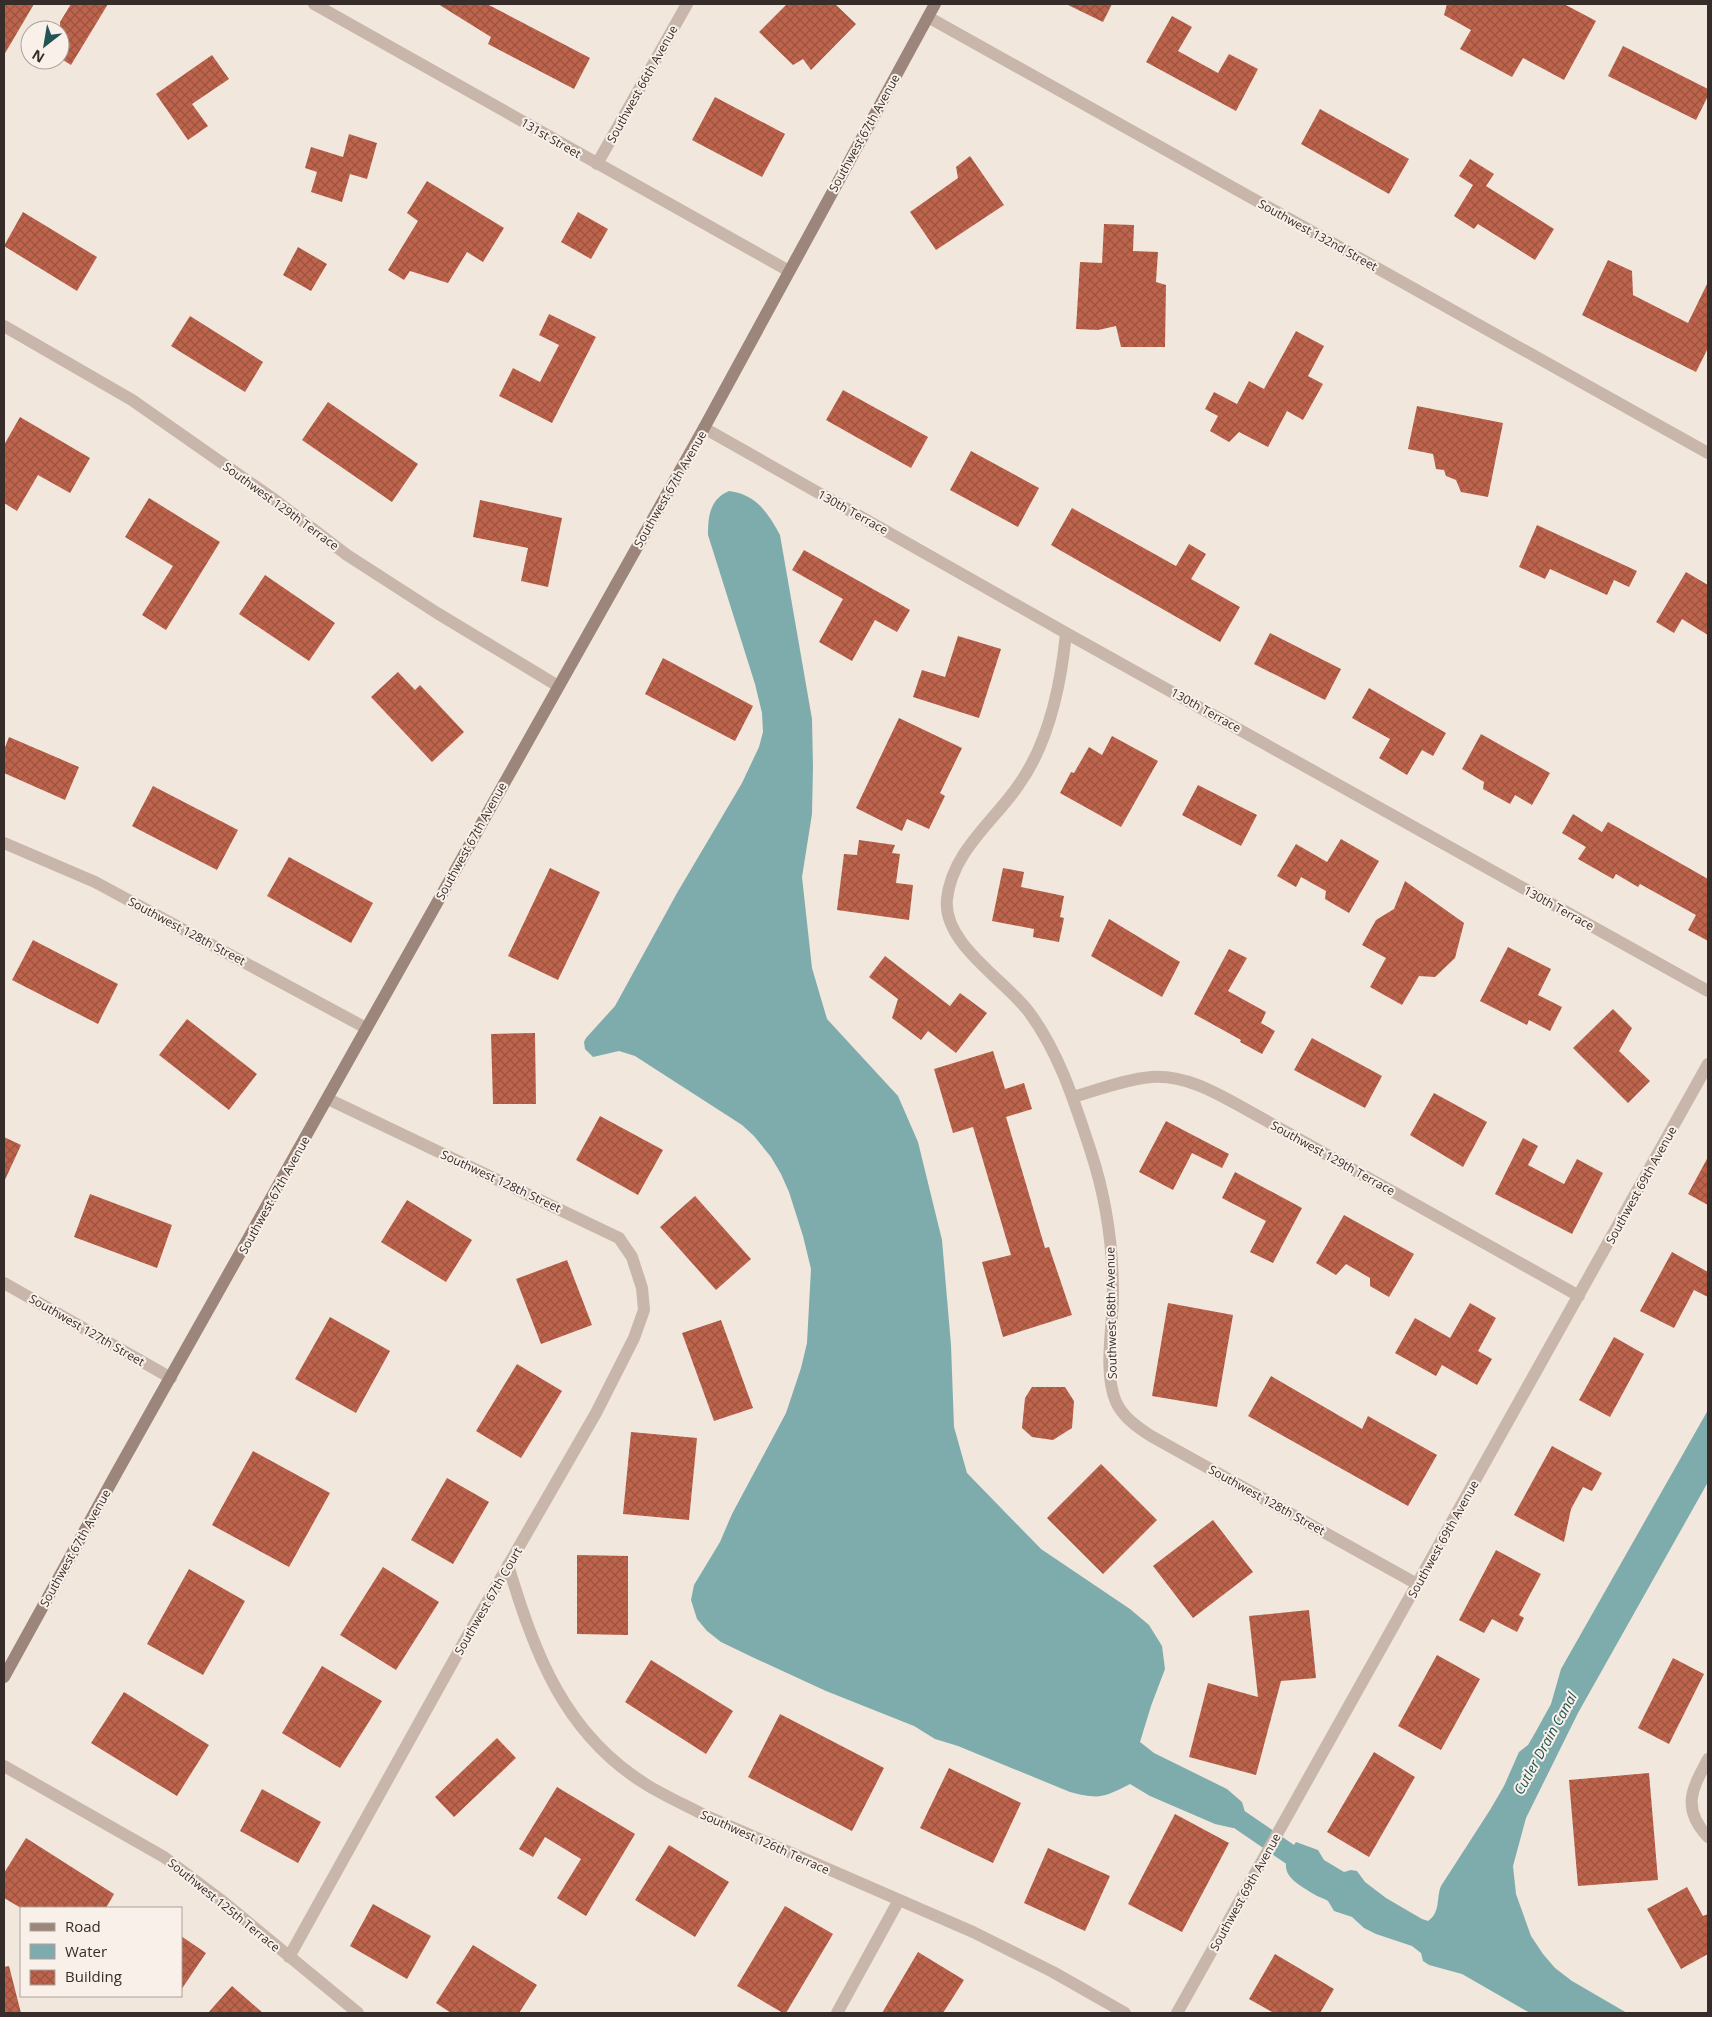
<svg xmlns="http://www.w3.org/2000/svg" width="1712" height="2017" font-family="'Open Sans',sans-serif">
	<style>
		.water { fill: #7eacac }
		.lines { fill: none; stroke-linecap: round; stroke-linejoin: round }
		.canal { stroke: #7eacac; stroke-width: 20 }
		.building { fill: url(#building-cross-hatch) }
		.minor { stroke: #c8b6aa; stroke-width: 12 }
		.secondary { stroke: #9c867b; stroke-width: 12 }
		.labels { text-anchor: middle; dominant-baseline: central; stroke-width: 4; stroke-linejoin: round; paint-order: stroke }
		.street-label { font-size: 12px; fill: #362c29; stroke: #f9f1e9 }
		.water-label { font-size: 14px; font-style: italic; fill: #215455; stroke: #f9f1e9 }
	</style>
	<defs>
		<pattern id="building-cross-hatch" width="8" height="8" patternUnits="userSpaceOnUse" patternTransform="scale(1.25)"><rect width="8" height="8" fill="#be644d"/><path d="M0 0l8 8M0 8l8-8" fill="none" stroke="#9b5340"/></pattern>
	</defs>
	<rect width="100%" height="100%" fill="#f1e7dd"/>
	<path class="water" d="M729,491c27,3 39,22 51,44l32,184 1,47 -1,48 -10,63 10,91 15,51 71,77 20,46 24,98 9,105 3,82 13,46 74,76 89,60 19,16 13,21 3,23 -14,37 -11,36 14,11 73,36 15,13 3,10 -4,12 -8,4 -18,-4 -65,-28 -20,-12c-26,13 -30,16 -60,8l-112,-46 -23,-7 -21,-13 -88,-35 -76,-35 -29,-14 -14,-11 -10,-12 -6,-19 3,-15 26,-43 12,-28 54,-101 15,-45 6,-25 4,-74 -8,-33 -14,-44 -8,-18 -10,-17 -17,-21 -12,-11 -107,-69 -16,-5 -26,6 -8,-8 -1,-7 2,-4 29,-32 62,-113 65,-110 17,-36 4,-15 -1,-19 -7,-29 -47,-149c0,-19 2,-36 21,-44z
		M1708,1410v72l-130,231 -52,105 -13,48 3,28 15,42 12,18 12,14 17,13 55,32h-97l-68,-39 -33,-9 -6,-4 -2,-8 -9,-7 -36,-12 -12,-6 -12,-11 -18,-6c-2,-3 -4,-7 -6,-10 -3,-2 -8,-4 -11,-5 -26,-16 -43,-24 -21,-54l22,8 6,10 20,12 7,-2 6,1 8,11 21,16 36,21 6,2c13,-9 8,-23 13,-35l49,-76 14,-24 15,-34 9,-7 7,-12 16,-29 10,-35z"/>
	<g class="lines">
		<path class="canal" d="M1221,1807l89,61"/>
	</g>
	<path class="building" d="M4,4h30l-30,51z
		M71,4h37l-37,61 -11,-7v-36z
		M438,4h49l103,54 -16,31 -86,-45 3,-7z
		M787,4h48l21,20 -45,46 -8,-11 -10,6 -34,-33z
		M1066,4h46l-9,18z
		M1447,4h117l32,17 -32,59 -41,-22 -11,19 -52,-28 11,-19 -27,-15z
		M1172,16l20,11 -14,24 40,22 11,-19 29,15 -22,42 -90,-49z
		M1623,46l85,43v7l-12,24 -88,-44z
		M212,55l17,24 -37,25 16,22 -20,14 -32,-46z
		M715,97l70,37 -23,43 -70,-37z
		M1320,109l89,50 -20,35 -88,-50z
		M349,134l28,9 -10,36 -17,-5 -8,28 -31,-10 6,-20 -12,-4 6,-21 32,10z
		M970,156l34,49 -68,45 -26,-38 48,-34 -2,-11z
		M1470,159l24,15 -8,12 68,43 -19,31 -57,-36 -4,5 -20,-13 19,-31 -14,-9z
		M427,181l77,47 -21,34 -16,-10 -19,31 -38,-12 -6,9 -16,-10 30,-49 -11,-8z
		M23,212l74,45 -20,34 -73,-45z
		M578,212l30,17 -17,30 -30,-17z
		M1104,224l30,1 -1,26 25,1 -2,30 10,3 -1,62h-44l-5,-21 -18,4 -22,-1 4,-67 22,1z
		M298,247l29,17 -16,27 -28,-16z
		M1608,260l24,11 1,24 55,28 20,-41v66l-12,24 -114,-57z
		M549,314l47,23 -44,86 -53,-27 14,-28 27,14 19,-37 -20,-10z
		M190,316l73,46 -18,30 -74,-46z
		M1296,331l28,15 -16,30 15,8 -20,36 -16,-9 -19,36 -29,-15 -10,10 -19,-11 8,-15 -13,-7 9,-17 23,12 12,-23 15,8z
		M843,390l85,47 -17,31 -85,-48z
		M328,402l90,62 -26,38 -90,-62z
		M1417,406l86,17 -15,74 -27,-5 -5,-12 -10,-4 -2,-6 -8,-1 -3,-15 -25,-5z
		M20,417l70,41 -20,35 -32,-18 -21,36 -13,-8v-58z
		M971,451l68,37 -21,39 -68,-37z
		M149,498l71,44 -54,88 -24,-15 31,-49 -48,-29z
		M480,500l82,18 -14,69 -27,-6 7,-33 -55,-11z
		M1072,508l104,58 13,-22 17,10 -15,25 49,28 -20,35 -169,-97z
		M1537,525l100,46 -8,16 -15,-7 -7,15 -57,-26 -5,10 -26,-12z
		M804,550l106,60 -13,22 -22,-12 -23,41 -33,-19 24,-43 -51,-29z
		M1686,572l22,13v50l-26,-16 -8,14 -18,-11z
		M265,575l70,48 -26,38 -70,-47z
		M1270,633l71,36 -16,31 -71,-36z
		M958,636l43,13 -22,69 -66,-21 9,-27 23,7z
		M663,658l90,48 -18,35 -90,-47z
		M398,672l17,18 5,-5 44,47 -32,30 -61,-65z
		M1369,688l77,45 -13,23 -11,-6 -15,25 -28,-17 11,-19 -38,-21z
		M899,718l63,30 -22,45 5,3 -16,33 -22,-10 -5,12 -46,-23z
		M1481,734l69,39 -18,32 -17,-10 -5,9 -27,-15 1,-7 -22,-13z
		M1112,736l46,25 -37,66 -61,-34 11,-21 3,1 15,-26 13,8z
		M9,737l70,30 -14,33 -61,-27v-23z
		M1198,785l59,30 -16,31 -59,-31z
		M153,786l85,44 -21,40 -85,-44z
		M1573,814l29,18 6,-10 100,57v62l-20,-11 8,-15 -56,-31 -2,3 -22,-13 -3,5 -35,-20 8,-12 -24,-14z
		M1341,839l38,22 -30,52 -24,-14 1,-8 -25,-14 -5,10 -19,-11 19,-32 31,18z
		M859,840l36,5 -3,8 8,1 -4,29 17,2 -4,35 -72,-10 7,-56 13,1z
		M289,857l84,46 -22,40 -84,-47z
		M550,868l50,24 -42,88 -50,-24z
		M1003,868l21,4 -3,15 43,9 -4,21 4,1 -5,24 -26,-5 1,-8 -42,-8z
		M1405,881l59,42 -9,35 -20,19 -16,-1 -17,29 -32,-18 16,-29 -24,-13 14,-25 18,-11z
		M1109,919l71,43 -18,35 -71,-41z
		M33,940l85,44 -20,40 -86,-44z
		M1508,947l43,22 -13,26 24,12 -12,24 -21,-11 -2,5 -47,-24z
		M1229,949l18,9 -19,33 38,21 -5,11 14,8 -13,23 -22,-12 1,-2 -47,-26z
		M885,956l65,50 10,-13 27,20 -31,40 -28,-22 -7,9 -29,-22 6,-19 -29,-22z
		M1613,1009l19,19 -13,23 31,30 -22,22 -55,-55z
		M187,1019l70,55 -28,36 -70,-55z
		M535,1033l1,71h-43l-2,-70z
		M1312,1038l70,38 -17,32 -71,-38z
		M993,1051l12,38 19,-6 8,26 -26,8 39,131 4,-1 23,68 -69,22 -21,-75 29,-7 -38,-128 -20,6 -19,-64z
		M1434,1093l53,29 -24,45 -53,-32z
		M600,1116l63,34 -25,45 -62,-35z
		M1166,1121l63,33 -7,14 -30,-15 -19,37 -34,-18z
		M4,1137l17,8 -17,37z
		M1523,1138l15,8 -10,19 36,19 13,-25 26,14 -31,61 -77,-40z
		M1708,1157v48l-20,-11z
		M1235,1172l67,36 -29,55 -23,-11 16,-31 -44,-23z
		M90,1194l82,31 -15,43 -83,-31z
		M695,1196l56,63 -35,31 -56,-63z
		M407,1200l65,40 -26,42 -65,-40z
		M1344,1215l70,39 -25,43 -19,-11v-8l-24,-14 -10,11 -20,-12z
		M1672,1252l36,20v25l-14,-7 -20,38 -34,-17z
		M567,1260l25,65 -51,19 -25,-65z
		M1168,1303l65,12 -16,92 -65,-11z
		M1470,1303l26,15 -18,33 14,8 -15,26 -35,-20 -6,11 -41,-23 20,-35 35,20z
		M330,1317l60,34 -34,62 -61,-34z
		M721,1320l32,88 -39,13 -32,-88z
		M1614,1337l30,17 -34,63 -31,-17z
		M517,1364l45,27 -41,67 -45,-27z
		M1271,1376l91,53 6,-13 69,39 -29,51 -160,-90z
		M1032,1387h33l9,14 -2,27 -19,12 -21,-3 -10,-9 3,-30z
		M631,1432l66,6 -8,82 -66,-6z
		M1552,1446l50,27 -10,18 -9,-4 -12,22 -7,33 -50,-27z
		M253,1451l77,42 -41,74 -77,-42z
		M1101,1464l56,56 -54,54 -56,-56z
		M447,1478l42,24 -36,62 -42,-24z
		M1213,1520l40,52 -60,46 -40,-52z
		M1496,1550l45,24 -22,41 5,3 -7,14 -25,-13 -8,14 -25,-13z
		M577,1555l51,1v79l-51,-1z
		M383,1567l56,35 -43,68 -56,-35z
		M189,1569l56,32 -42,74 -56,-31z
		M1309,1610l7,68 -35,3 -25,94 -67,-18 19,-74 50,14 -9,-81z
		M1437,1655l43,24 -39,71 -43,-24z
		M1673,1658l31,16 -35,70 -31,-16z
		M651,1660l82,51 -27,43 -81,-52z
		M322,1666l60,35 -42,67 -58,-35z
		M124,1692l85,53 -32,51 -86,-53z
		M780,1714l104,54 -32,63 -104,-54z
		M497,1738l19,20 -62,59 -19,-20z
		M1374,1752l41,25 -46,80 -42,-25z
		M949,1768l72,35 -28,60 -73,-35z
		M1649,1773l9,107 -80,6 -9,-106z
		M557,1787l78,47 -49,82 -29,-18 24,-39 -36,-22 -12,20 -14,-8z
		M262,1789l59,33 -23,41 -58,-32z
		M1175,1814l54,29 -47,89 -54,-28z
		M26,1838l88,56 -8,14h-85l-17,-10v-25z
		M669,1845l60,37 -34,55 -60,-37z
		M1048,1848l62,28 -25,55 -61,-28z
		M1687,1887l16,29 5,-2v40l-27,15 -34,-60z
		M373,1904l58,32 -24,43 -57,-33z
		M785,1906l48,28 -47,79h-3l-46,-27z
		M181,1936l25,17 -25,37z
		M473,1945l64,40 -18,28h-68l-15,-10z
		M918,1952l46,28 -21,33h-61z
		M1275,1954l59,35 -14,24h-46l-25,-14z
		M9,1966l12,47h-17v-46z
		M232,1986l31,27h-55z"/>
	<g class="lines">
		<path class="minor" d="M314,4l475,267
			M928,17l780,436
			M597,164l90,-160
			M4,326l128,74 143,100 72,55 90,58 121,73
			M704,428l362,205 642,358
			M1066,633c-5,52 -17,110 -48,153 -25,36 -66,66 -71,113 -5,44 58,81 82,113 31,42 46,92 62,140 15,46 22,94 22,142 0,33 -10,77 3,108 7,15 21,25 35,34l266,148
			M4,843l91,39 271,146
			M1073,1097c25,-7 53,-18 79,-20 32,-2 61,14 88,29l339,190
			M4,1283l167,95
			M508,1565c27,89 56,169 139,220 18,11 38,20 57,30l269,117 80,40 72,41
			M1708,1759c-16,30 -27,49 0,78
			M4,1766l160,91 57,43 137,113
			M289,1957l175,-315 132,-229 38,-75 10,-28 -2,-22 -10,-31 -13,-19 -291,-139
			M837,2013l62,-113
			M1177,2013l531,-949"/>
		<path class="secondary" d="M4,1677l113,-205 587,-1044 231,-424"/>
	</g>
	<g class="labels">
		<g class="street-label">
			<text transform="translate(642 84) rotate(-61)">Southwest 66th Avenue</text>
			<text transform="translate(864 133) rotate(-61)">Southwest 67th Avenue</text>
			<text transform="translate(551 138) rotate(30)">131st Street</text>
			<text transform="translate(1318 235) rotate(29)">Southwest 132nd Street</text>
			<text transform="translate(670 489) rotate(-60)">Southwest 67th Avenue</text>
			<text transform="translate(281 506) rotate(36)">Southwest 129th Terrace</text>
			<text transform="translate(853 512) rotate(29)">130th Terrace</text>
			<text transform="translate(1206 710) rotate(29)">130th Terrace</text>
			<text transform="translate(471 841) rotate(-61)">Southwest 67th Avenue</text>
			<text transform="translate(1559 908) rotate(29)">130th Terrace</text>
			<text transform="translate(187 931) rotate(28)">Southwest 128th Street</text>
			<text transform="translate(1333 1158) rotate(29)">Southwest 129th Terrace</text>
			<text transform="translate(501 1181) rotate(25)">Southwest 128th Street</text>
			<text transform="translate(1641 1185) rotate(-61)">Southwest 69th Avenue</text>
			<text transform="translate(274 1195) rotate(-61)">Southwest 67th Avenue</text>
			<text transform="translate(1111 1313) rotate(-91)">Southwest 68th Avenue</text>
			<text transform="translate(87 1330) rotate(30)">Southwest 127th Street</text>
			<text transform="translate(1267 1500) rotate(29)">Southwest 128th Street</text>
			<text transform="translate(1443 1539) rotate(-61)">Southwest 69th Avenue</text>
			<text transform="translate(75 1548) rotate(-61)">Southwest 67th Avenue</text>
			<text transform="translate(488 1601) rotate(-60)">Southwest 67th Court</text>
			<text transform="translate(765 1842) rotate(24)">Southwest 126th Terrace</text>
			<text transform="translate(1245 1892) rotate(-61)">Southwest 69th Avenue</text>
			<text transform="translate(224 1905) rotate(39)">Southwest 125th Terrace</text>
		</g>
		<g class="water-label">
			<text transform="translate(1545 1743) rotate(-61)">Cutler Drain Canal</text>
		</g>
	</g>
	<rect width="1712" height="2017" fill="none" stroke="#362c29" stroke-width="10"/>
	<rect x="20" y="1907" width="162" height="90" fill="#f9f1e9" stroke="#aba29c"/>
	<rect x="30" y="1923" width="25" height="8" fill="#9c867b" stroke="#aba29c"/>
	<text x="65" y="1932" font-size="15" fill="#362c29">Road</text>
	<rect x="30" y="1944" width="25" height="15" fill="#7eacac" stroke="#aba29c"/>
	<text x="65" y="1957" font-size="15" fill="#362c29">Water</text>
	<rect x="30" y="1970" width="25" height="15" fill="url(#building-cross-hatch)" stroke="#aba29c"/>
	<text x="65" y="1982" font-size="15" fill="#362c29">Building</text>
	<g transform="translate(45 45) rotate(211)"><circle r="24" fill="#f9f1e9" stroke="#aba29c"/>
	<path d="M0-4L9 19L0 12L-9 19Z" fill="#215455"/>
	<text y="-8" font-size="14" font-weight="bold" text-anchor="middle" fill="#362c29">N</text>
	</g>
</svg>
